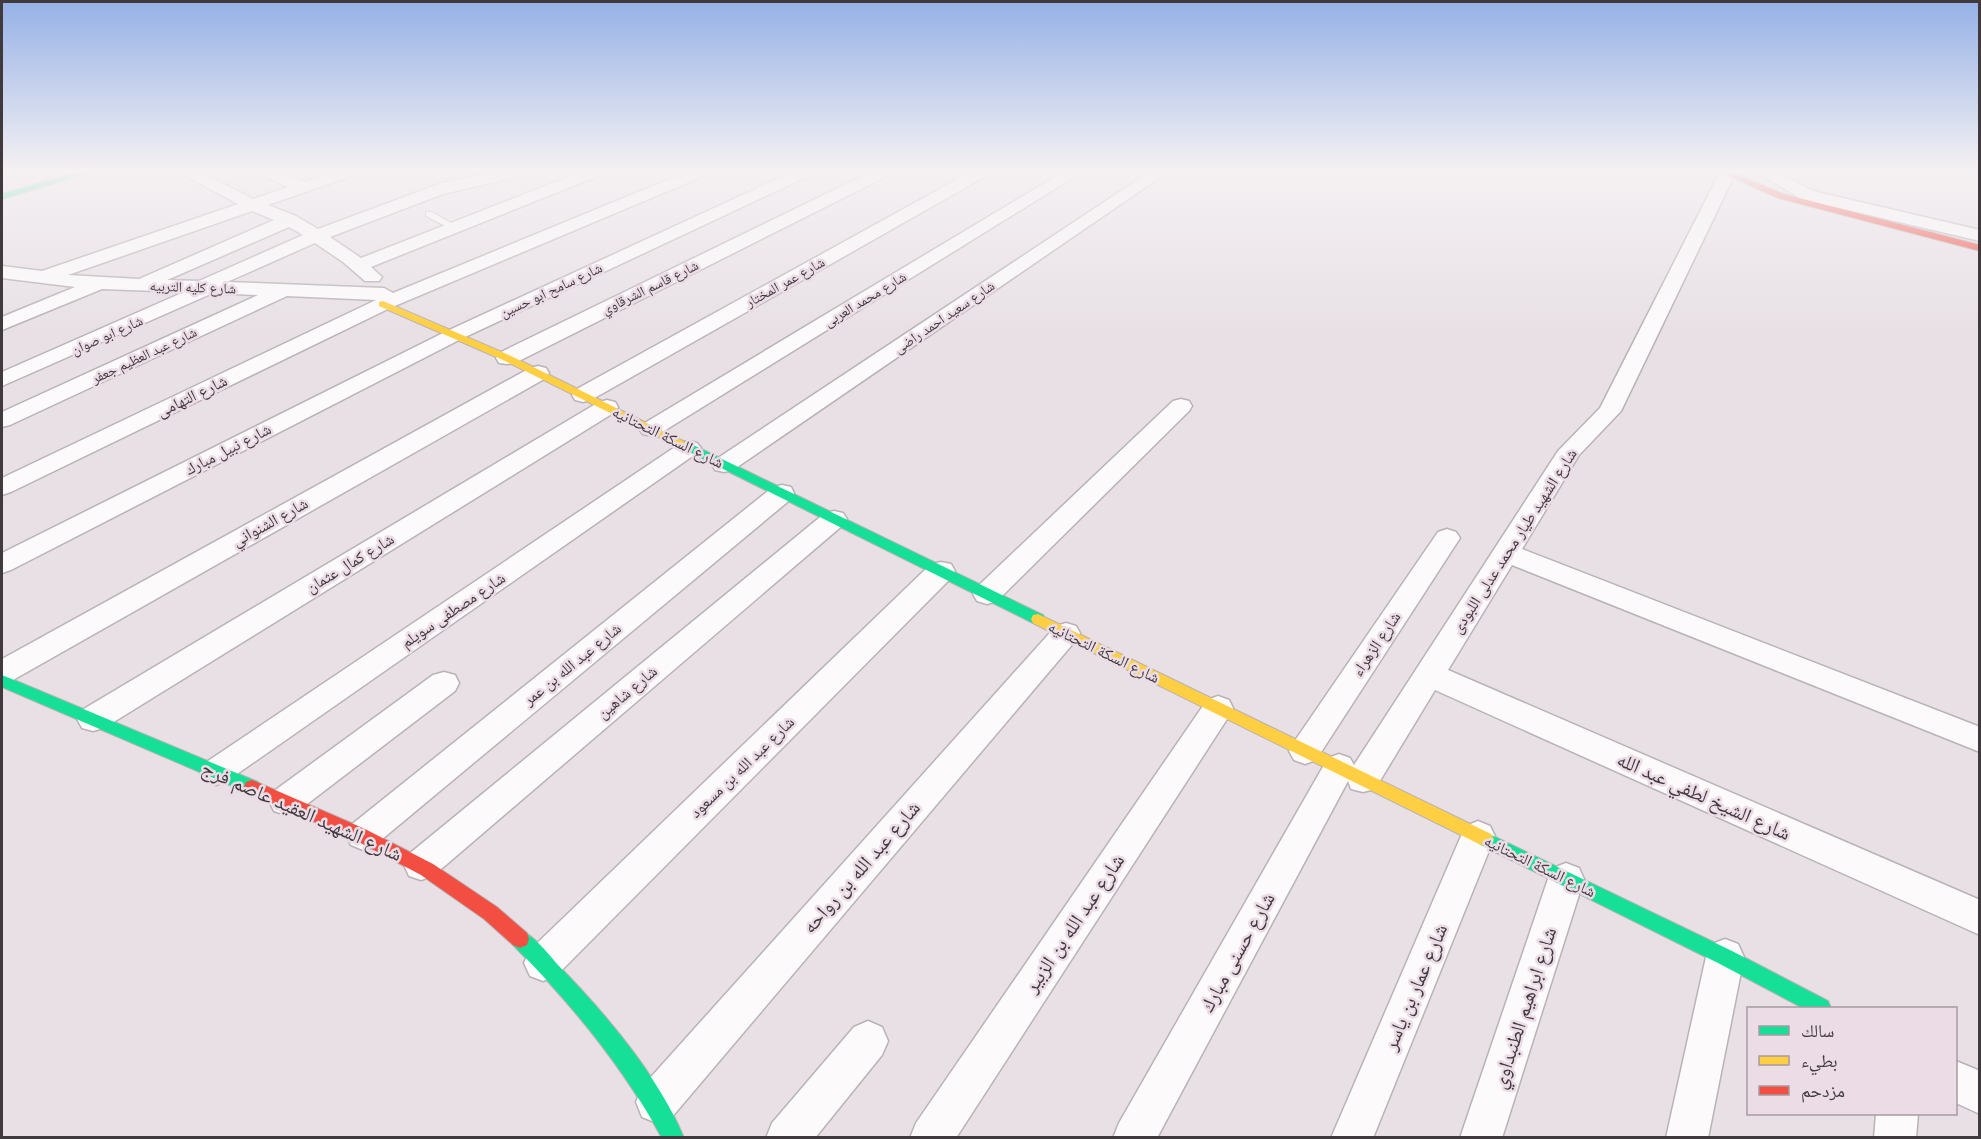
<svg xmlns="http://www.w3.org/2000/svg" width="1981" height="1139" font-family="'Roboto Serif','Noto Naskh Arabic',serif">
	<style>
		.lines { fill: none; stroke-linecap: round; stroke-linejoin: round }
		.lane-casing { stroke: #b9b2b6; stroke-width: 2 }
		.street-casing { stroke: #b9b2b6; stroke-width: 3 }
		.fast-casing { stroke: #b9b2b6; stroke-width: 2 }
		.slow-casing { stroke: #b9b2b6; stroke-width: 2 }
		.jam-casing { stroke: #b9b2b6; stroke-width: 2 }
		.lane { fill: #fcfafb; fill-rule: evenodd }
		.street { fill: #fcfafb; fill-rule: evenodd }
		.fast { fill: #16e098; fill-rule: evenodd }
		.slow { fill: #ffcf43; fill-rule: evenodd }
		.jam { fill: #f24e42; fill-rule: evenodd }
		.labels { text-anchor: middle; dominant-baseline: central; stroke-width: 5; stroke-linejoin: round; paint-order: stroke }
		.far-street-label { font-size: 14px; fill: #403a3e; stroke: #ebdce6 }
		.street-label { font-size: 16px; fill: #403a3e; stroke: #ebdce6 }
		.near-street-label { font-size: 20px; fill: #403a3e; stroke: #ebdce6 }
	</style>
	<rect width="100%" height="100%" fill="#e8e0e5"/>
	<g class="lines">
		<g class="lane-casing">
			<path id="lane" d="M426,212h6l26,15 -7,2 -25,-13z"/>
		</g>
		<g class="street-casing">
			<path id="street" d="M176,169h19l58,30 35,-12 -33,-15 -2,-3h21l30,13 38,-13h23l-2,3 -95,33 28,11 22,13 124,-46 69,-14h23l-2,3 -11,4 -78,18 -113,43 31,21 228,-89h21l-2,3 -237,95 11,10 -3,4h-14l-22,-19 -28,-19 -88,39 157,6 9,5 301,-124h21l-2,3 -323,136 -379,184 -9,3v-17l374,-178 -89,-4 -277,129 -8,2v-15l256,-117 -45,-2 -211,93v-14l182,-80 -82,-3 -100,41v-13l73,-30 -73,-9v-12l40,5 196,-67 -60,-32zM252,211l22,9 -135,59 -71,-4zM289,227l14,8 -104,46 -32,-1z
				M799,169h20l-2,3 -356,167 -450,231 -9,3v-20l445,-222z
				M877,169h20l-2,3 -380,191 -8,1 -8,-1 -3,-5 3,-5z
				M976,169h19l-2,3 -402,228 -8,2 -8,-2 -3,-5 3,-5z
				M1068,169h19l-428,265 -8,2 -8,-2 -4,-5 4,-5z
				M1154,169h18l-439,301 -9,2 -9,-2 -3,-5 3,-5z
				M1727,169l8,5 -114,237 -42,44 -57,94 458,178v25l-468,-187 -64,105 532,230v35l-545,-245 -60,99 -12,3 -12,-3 -3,-8 -191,357h-44l6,-15 209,-365 11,-4 11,4 4,7 204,-314 42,-43 119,-234z
				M1752,169h19l42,22 167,39v11l-179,-42z
				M538,366l8,2 3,5 -3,5 -533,302 -11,3v-24l528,-291z
				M1181,399l8,2 3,5 -3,5 -192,190 -10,3 -10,-3 -4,-7 4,-7 196,-186z
				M607,400l8,2 3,5 -3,5 -511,316 -11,3 -11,-3 -5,-9 5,-9 517,-308z
				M689,441l8,2 4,5 -4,5 -470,328 -11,4 -11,-4 -5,-9 5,-9 476,-320z
				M782,485l9,2 3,6 -3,6 -416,346 -12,5 -12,-5 -5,-10 5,-10 422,-338z
				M834,511l9,2 4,6 -4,6 -410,351 -12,4 -12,-4 -5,-11 5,-11 416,-341z
				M1447,529l9,3 4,6 -144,222 -11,4 -11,-4 -5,-9 5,-9 144,-210z
				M941,562l10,2 4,7 -4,7 -395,398 -13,5 -13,-5 -6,-13 6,-13 401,-386z
				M1066,623l10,3 4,7 -4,7 -404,477 -15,6 -15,-6 -6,-15 6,-15 414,-461z
				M444,672l11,3 4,8 -4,8 -157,120 -12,4 -12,-4 -5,-10 5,-10 159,-116z
				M1218,696l11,4 4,8 -4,8 -273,422h-46l6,-15 291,-423z
				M1478,821l12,5 5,10 -122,302h-42l130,-302 5,-10z
				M1566,863l13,5 5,11 -82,259h-42l88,-259 5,-11z
				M1725,939l13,5 6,13 -36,181h-42l40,-181 6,-13z
				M868,1021l14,6 6,14 -6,14 -67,83h-49l6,-15 82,-96z
				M1956,1061l24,10v43l-24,-11z
				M1876,1114h42l-2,24h-42z"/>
		</g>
		<g class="fast-casing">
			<path id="fast" d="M90,169h11l-99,30v-5z
				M685,441l358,174 2,4 -2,4h-10l-352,-175 -2,-3z
				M2,675l256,107 2,5 -2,5 -6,2 -6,-2 -244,-105z
				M1485,832l247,119 96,50 3,7h-28l-85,-45 -239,-119 -3,-5 3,-5z
				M520,930c14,6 27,22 37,34 46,47 102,112 127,174h-22c-40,-73 -91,-135 -149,-193l-2,-6 2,-6z"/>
		</g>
		<g class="slow-casing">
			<path id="slow" d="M383,301l128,55 180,89 -6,4 -4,-1 -178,-88 -124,-54v-4z
				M1038,614l453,220 3,5 -3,5 -6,2 -6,-2 -446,-221 -2,-4 2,-4z"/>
		</g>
		<g class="jam-casing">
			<path id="jam" d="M1713,169h10l61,25 196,51v6l-202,-53z
				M252,780l113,49 68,35 64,43 30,26 2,6 -2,6 -7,3 -7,-3 -29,-26 -63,-44 -68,-36 -107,-47 -2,-5 2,-5z"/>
		</g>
		<use href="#lane" class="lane"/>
		<use href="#street" class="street"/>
		<use href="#fast" class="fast"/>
		<use href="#slow" class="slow"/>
		<use href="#jam" class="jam"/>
	</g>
	<linearGradient id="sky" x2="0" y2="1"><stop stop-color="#95b1e6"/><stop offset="0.52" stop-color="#f5f1f3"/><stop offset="1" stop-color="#f5f1f3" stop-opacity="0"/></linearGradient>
	<rect width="1981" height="328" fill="url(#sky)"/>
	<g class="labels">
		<g class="far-street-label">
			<text transform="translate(785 282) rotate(-29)">شارع عمر المختار</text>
			<text transform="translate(193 287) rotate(2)">شارع كليه التربيه</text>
			<text transform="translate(650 287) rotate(-26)">شارع قاسم الشرقاوي</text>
			<text transform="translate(551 290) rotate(-25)">شارع سامح ابو حسين</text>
			<text transform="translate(865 299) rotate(-31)">شارع محمد العربى</text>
			<text transform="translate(944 317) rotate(-34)">شارع سعيد احمد راضى</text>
			<text transform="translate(107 335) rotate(-24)">شارع ابو صوان</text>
			<text transform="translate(144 355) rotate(-25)">شارع عبد العظيم جعفر</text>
		</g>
		<g class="street-label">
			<text transform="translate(192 396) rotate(-26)">شارع التهامى</text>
			<text transform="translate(668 437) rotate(26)">شارع السكة التحتانيه</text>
			<text transform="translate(228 449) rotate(-27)">شارع نبيل مبارك</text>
			<text transform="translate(270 522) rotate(-29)">شارع الشنواني</text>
			<text transform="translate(1514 541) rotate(-57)">شارع الشهيد طيار محمد عدلى اللبودى</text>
			<text transform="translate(350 563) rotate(-31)">شارع كمال عثمان</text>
			<text transform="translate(453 610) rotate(-34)">شارع مصطفى سويلم</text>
			<text transform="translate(1376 644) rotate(-56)">شارع الزهراء</text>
			<text transform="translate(1104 652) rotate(26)">شارع السكة التحتانيه</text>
			<text transform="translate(572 664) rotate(-39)">شارع عبد الله بن عمر</text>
			<text transform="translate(627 692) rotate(-40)">شارع شاهين</text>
			<text transform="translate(742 767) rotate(-44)">شارع عبد الله بن مسعود</text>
			<text transform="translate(1540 866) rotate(26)">شارع السكة التحتانيه</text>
		</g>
		<g class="near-street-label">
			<text transform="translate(1704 796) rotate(24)">شارع الشيخ لطفي عبد الله</text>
			<text transform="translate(302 811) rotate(24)">شارع الشهيد العقيد عاصم فرج</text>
			<text transform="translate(861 867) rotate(-49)">شارع عبد الله بن رواحه</text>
			<text transform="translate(1074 923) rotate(-56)">شارع عبد الله بن الزبير</text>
			<text transform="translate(1237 952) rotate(-61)">شارع حسنى مبارك</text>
			<text transform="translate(1415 987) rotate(-67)">شارع عمار بن ياسر</text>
			<text transform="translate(1524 1008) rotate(-72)">شارع ابراهيم الطنبداوي</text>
		</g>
	</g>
	<rect width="1981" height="1139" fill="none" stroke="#403a3e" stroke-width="6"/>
	<rect x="1747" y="1007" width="210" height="108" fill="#ebdce6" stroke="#a79ba3" stroke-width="1.5"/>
	<rect x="1759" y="1026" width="30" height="9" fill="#16e098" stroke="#a79ba3" stroke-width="1.5"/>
	<text x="1801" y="1037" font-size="18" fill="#403a3e">سالك</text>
	<rect x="1759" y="1056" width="30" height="9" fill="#ffcf43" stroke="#a79ba3" stroke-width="1.5"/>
	<text x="1801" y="1067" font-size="18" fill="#403a3e">بطيء</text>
	<rect x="1759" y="1086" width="30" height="9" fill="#f24e42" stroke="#a79ba3" stroke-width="1.5"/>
	<text x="1801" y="1097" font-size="18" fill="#403a3e">مزدحم</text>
</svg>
